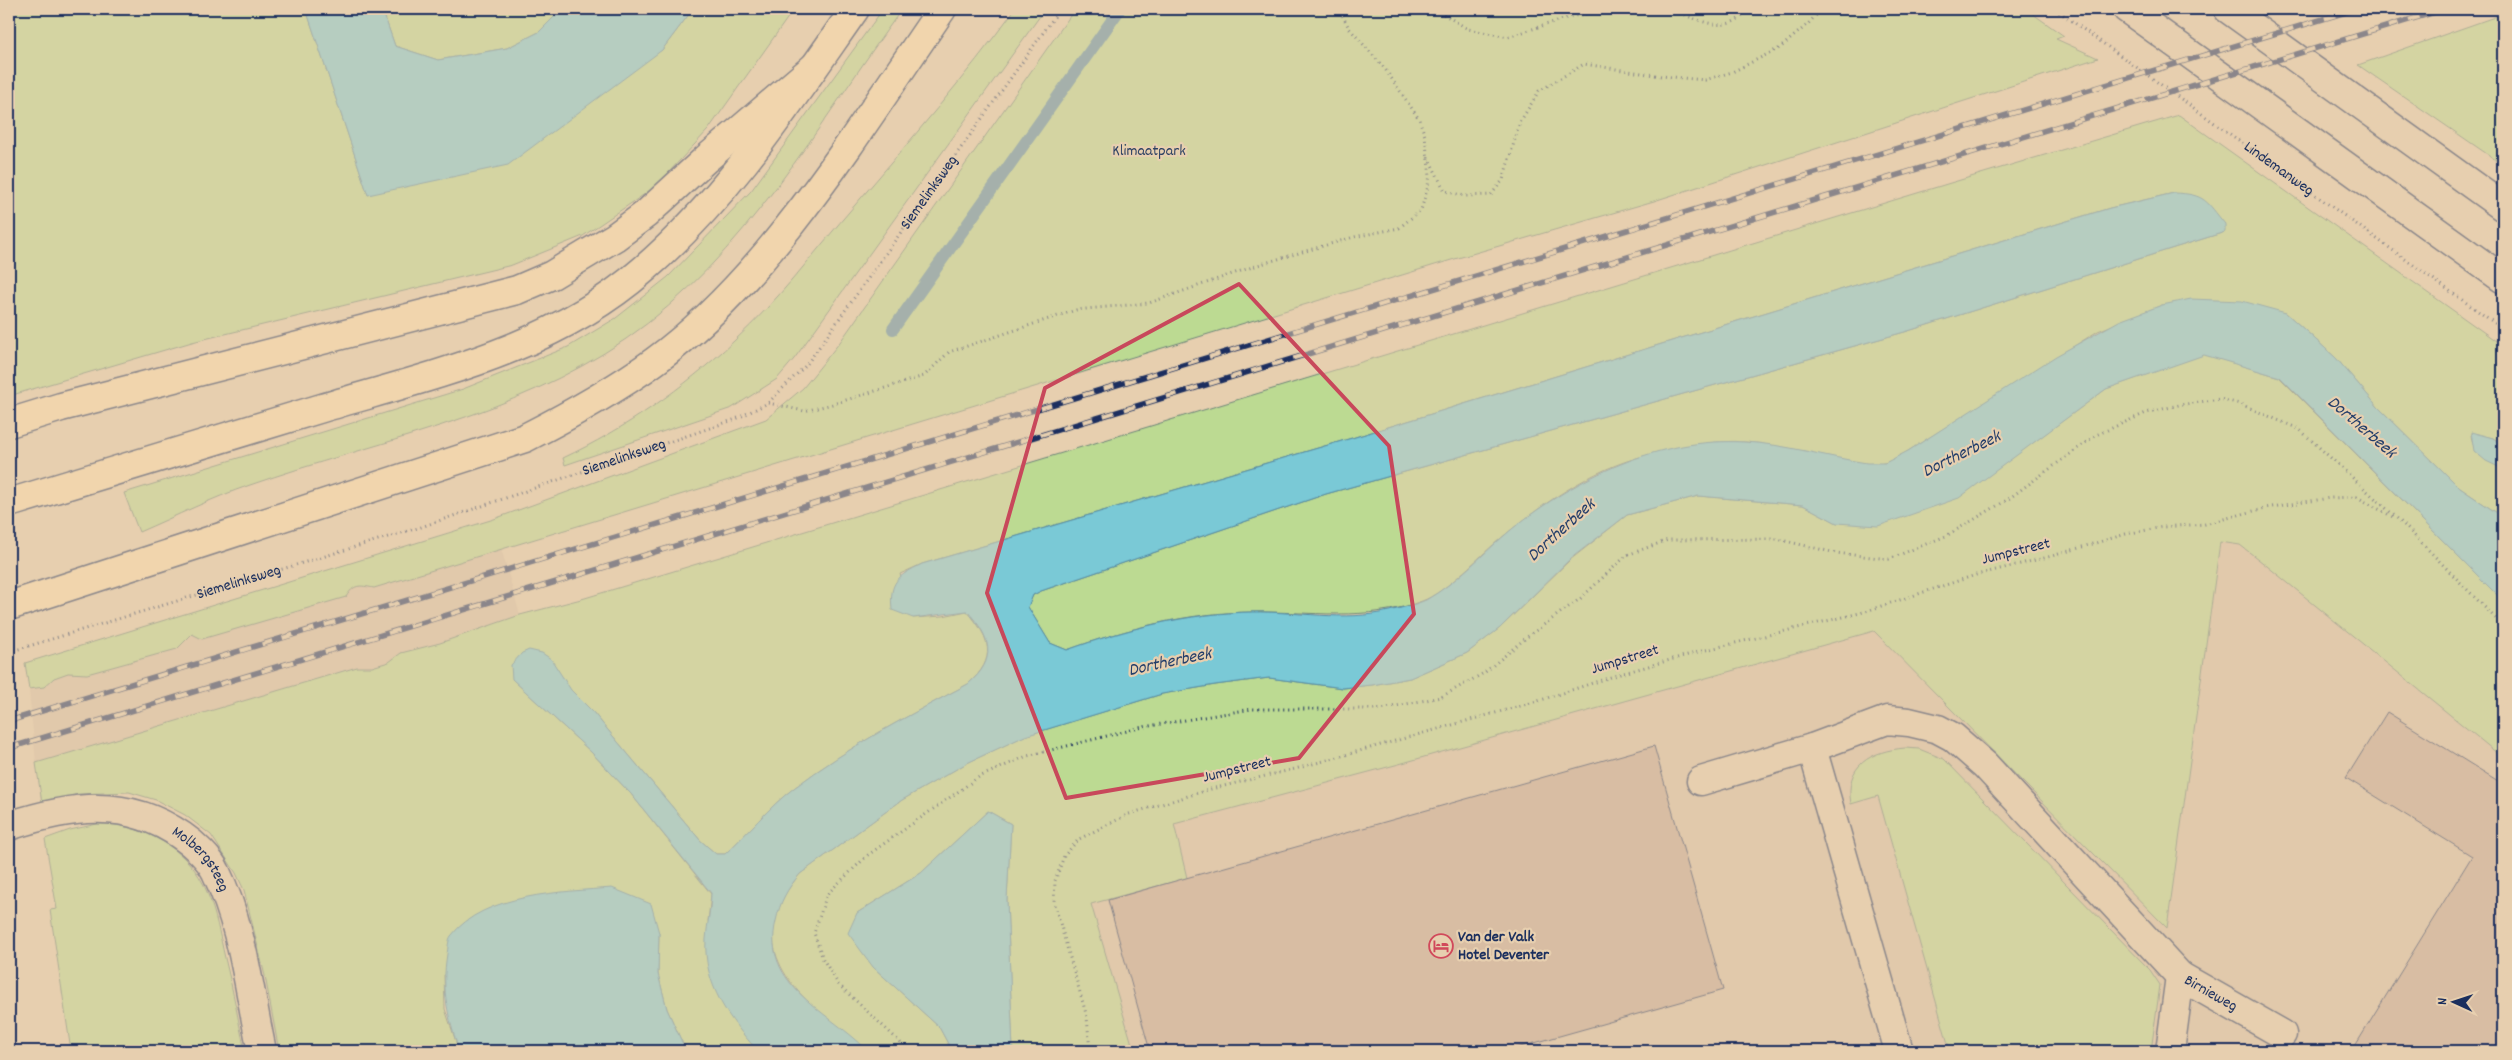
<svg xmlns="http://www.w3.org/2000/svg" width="2512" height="1060" font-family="Dekko,sans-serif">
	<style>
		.built { fill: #d9c0a6 }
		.green { fill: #bcda92; stroke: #6c8478 }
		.water { fill: #7ac9d6; stroke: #548ba6 }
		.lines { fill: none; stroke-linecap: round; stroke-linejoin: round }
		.stream { stroke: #548ba6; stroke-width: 12 }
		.building { fill: #c6a794; stroke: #1b2f5e }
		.minor-casing { stroke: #1b2f5e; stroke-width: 31 }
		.major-casing { stroke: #1b2f5e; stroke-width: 31 }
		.highway-casing { stroke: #1b2f5e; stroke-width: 31 }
		.path { stroke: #1b2f5e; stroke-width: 3; stroke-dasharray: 1 4; stroke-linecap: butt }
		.minor { stroke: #e7cfaf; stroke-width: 28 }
		.major { stroke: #fcdcac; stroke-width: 28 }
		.highway { stroke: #fcdcac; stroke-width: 28 }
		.rail-casing { stroke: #1b2f5e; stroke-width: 5.5 }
		.rail { stroke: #e7cfaf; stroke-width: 4; stroke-dasharray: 11; stroke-linecap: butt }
		.marked { fill: none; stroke: #c8485b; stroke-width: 4; stroke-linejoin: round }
		.labels { text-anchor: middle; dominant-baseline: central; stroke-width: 4.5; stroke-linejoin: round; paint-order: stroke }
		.park-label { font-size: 16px; fill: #2b4063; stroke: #e7cfaf }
		.street-label { font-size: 16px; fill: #1b2f5e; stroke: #e7cfaf }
		.poi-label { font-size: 16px; font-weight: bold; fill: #1b2f5e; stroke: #e7cfaf; text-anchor: start }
		.water-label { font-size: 18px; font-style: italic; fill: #243e6a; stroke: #e7cfaf }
	</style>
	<rect width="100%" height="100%" fill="#e7cfaf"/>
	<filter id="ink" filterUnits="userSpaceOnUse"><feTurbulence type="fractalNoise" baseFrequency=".02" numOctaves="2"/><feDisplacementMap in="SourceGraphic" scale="10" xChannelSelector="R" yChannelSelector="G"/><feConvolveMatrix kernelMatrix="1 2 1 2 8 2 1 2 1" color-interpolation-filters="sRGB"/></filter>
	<g filter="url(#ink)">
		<path class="built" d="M2206,502l297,218v331h-1455l-9,-227z
			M501,548l19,67 -80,28 -39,10 -12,9 -17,5h-15l-321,96 -7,-73 15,-3 10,-9 14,-5 19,1 90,-25 16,-15 167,-49 14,3z"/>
		<path class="green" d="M9,9h297l62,186 294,-145 31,-41h101l-86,121 -53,57 -72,49 -71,29 -320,77 -183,54z
			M382,9h180l-23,23 -32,16 -69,12 -43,-14z
			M883,9h19c-84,115 -157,248 -276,330 -116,79 -247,101 -376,146 -38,13 -74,31 -111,47l-15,-39 339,-104 105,-42 48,-29 52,-41 83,-86z
			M1015,9h30l-251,350 -17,20 -45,29 -167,57 -2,-7c62,-29 121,-70 171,-117 45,-41 81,-90 121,-136 55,-64 110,-128 160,-196z
			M1075,9h951l38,27 -8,3 42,19 -444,143 -196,57 -1084,330c-15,-3 -20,-4 -28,9l-144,42 -10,-5 -15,15 -90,25 -19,-1 -14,5 -10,9 -15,2 -4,-26 469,-144 272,-100 37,-31 37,-46z
			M2503,14v151l-145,-100z
			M2179,115l324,231v99l-10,-7 -22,-5c0,18 17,29 32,36v48l-43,-29 -82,-81 -42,-49 -50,-45 -124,-8 -64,26 -190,120c-7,4 -16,10 -24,12 -13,3 -27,-1 -40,-3 -33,-6 -65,-15 -98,-18 -32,-3 -67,5 -98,13 -57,13 -112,53 -155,90 -18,16 -49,48 -71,56 -56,21 -112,10 -170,11 -63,0 -126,17 -185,38l-17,-7 -22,-36 5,-12 8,-4 285,-97 582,-163 317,-99 -51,-39 -64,15 -758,230 -430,126 -22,10 13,44 30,-2 24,-5c23,27 31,47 1,73 -60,32 -120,63 -174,104 -25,19 -46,45 -69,66h-9l-16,-14 -108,-129 -21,-21 -59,-11 79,73 40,42 80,100 -3,27 50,130h-72l-19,-42 -9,-35 1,-41 -215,42 1,34 14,42h-180l-14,-75 -21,-86 -8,-17 -25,-38 -26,-20 -29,-15 -27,-8 -50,2 -37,9 -6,-40 321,-96h15l17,-5 12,-9 39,-10 80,-28 65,-17 1362,-414z
			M2204,354l75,23 224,224v157l-236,-192 -27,-21 -20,-3 -53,386 -293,-297 -475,133 -225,60 13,54 -96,26 43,147h-121l-6,-151 4,-76 -23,-13 -67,62 -64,40 16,54 66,60 13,24c-21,0 -43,0 -64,0 -6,0 -15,2 -19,0 -3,-1 -28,-22 -33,-26 -55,-41 -90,-89 -36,-151l102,-74 65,-37 57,-27 138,-42 53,-9 54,-7 74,10 29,-3 38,-7 57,-25 33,-25 70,-68 57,-45 71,-19 105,9 34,18 122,-26 147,-108z
			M1905,748l14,1 25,10 206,211 10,15 -9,66h-201l-72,-255 -27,8c-7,-39 20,-53 54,-56z
			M97,824c45,-1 93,25 110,68 9,21 13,44 18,66 8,31 13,62 20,93h-174l-21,-141 7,-1 -12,-70 25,-9z"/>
		<path class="water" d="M306,9h76l13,37 43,14 69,-12 32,-16 23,-23h131l-31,41 -154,115 -140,30z
			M2174,193c32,1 32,8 51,31v8l-317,99 -582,163 -285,97 -8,4 -5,12 22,36 17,7c59,-21 121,-37 185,-38 45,-1 92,10 137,-1 11,-3 26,-6 37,-11 32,-18 58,-48 86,-71 65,-52 147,-92 232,-87 41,2 82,15 123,21h18l23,-12 148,-95 63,-35 43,-16 29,-6 51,2 44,12 50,45 42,49 82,81 43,29v84l-223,-224 -76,-22 -98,34 -147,109 -81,28 -41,-3 -34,-18 -105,-9 -71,19 -57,44 -70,69 -33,25 -57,25 -38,7 -29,3 -74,-10 -54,7 -53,9 -137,42 -58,27 -65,37 -102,74c-13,15 -20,28 -24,47 -16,65 56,92 92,130h-110c-29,-31 -55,-67 -52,-112 1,-15 5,-30 5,-46l-80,-99 -40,-42 -79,-73 -1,-14 11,-12 7,-3 13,3 9,6 20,31 21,21 108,129 16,14h9c23,-21 44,-47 69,-66 54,-41 114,-72 174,-104 30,-25 23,-47 -1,-73l-54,7 -21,-8c-3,-29 6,-34 30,-46l430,-126 758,-230z
			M2471,432l22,6 10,7v24l-17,-8 -12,-10z
			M988,811l23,13 -4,76 6,151h-61l-13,-24 -66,-60 -25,-34 9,-20 64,-40z
			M612,888l39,16 8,29 -1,41 9,35 19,42h-227c-11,-35 -18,-59 -12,-97 1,-5 1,-14 4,-18 33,-43 112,-44 161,-48z"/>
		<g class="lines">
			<path class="stream" d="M893,329l227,-320"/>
		</g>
		<path class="building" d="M2387,712l116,72v267h-151l120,-195 -126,-78z
			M1654,746l69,244 -217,61h-356l-42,-151z"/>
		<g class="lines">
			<g class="minor-casing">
				<g id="minor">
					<path d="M2127,9l376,270"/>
					<path d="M2228,9l275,198"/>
					<path d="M1701,781l111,-33"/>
					<path id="s3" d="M9,826c61,-20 118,-29 173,10 12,8 28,23 34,36 27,55 33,119 46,179"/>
					<path d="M1899,1051l-87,-303 75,-28 22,2 29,7 15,8 32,28 195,211"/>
					<path id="s4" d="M2170,1051l10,-75 102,58"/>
				</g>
			</g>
			<g class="major-casing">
				<path id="major" d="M9,503c104,-31 208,-63 313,-95 111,-33 231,-59 321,-138 85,-73 148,-170 212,-261
					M9,606l516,-168c45,-23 89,-47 130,-77 115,-84 206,-235 287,-352"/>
			</g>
			<g class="highway-casing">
				<path id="highway" d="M9,423l52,-16 456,-117 35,-15 63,-38 31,-23 60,-55 108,-92"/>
			</g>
			<g class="path">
				<path d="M1435,9l33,20 40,8 61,-20 44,-8"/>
				<path d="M1671,9c25,10 57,29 77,0"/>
				<path id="s1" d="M2055,9l448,320"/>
				<path d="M1428,157l17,34 20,5 26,-1 12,-15 17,-58 19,-31 45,-27 77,12 44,4 27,-8 48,-24 27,-23 15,-16"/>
				<path d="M768,403l36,8 29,-7 91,-28 25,-24 127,-42 73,-7 112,-39 93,-27 45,-9 22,-18 6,-20 3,-14 -5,-40 -6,-17 -34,-50 -36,-41 -10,-19"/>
				<path id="s2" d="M9,652l412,-125 315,-108 32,-16 39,-39 253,-355"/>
				<path d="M907,1051l-8,-10 -61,-57 -15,-25 -9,-26 13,-39 41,-39 111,-78 48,-21 116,-29 109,-18h129l60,-12 43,-24 43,-36 54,-39 46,-43 41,-15 109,-1 59,14 53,6 57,-23 61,-36 89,-65 50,-22 33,-8 41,-6 20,5 59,25 101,92 103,105"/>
				<path d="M1090,1051l-3,-34 -33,-115 1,-21 9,-25 15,-17 50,-25 82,-25 84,-20 243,-68 82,-27 82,-23 158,-38 116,-38 76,-19 74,-22 37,-7 42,-3 60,-16 65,-10 27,-1 36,20"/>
			</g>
			<use href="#minor" class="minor"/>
			<use href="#major" class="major"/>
			<use href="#highway" class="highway"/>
			<g class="rail-casing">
				<path id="rail" d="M9,721l2347,-712
					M9,748l2436,-739"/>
			</g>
			<use href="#rail" class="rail"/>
		</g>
	</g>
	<path d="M0 0H2512V1060H0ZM1239,284l150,162 25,168 -115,144 -233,40 -79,-205 58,-205z" fill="#e7cfaf" fill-opacity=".55" fill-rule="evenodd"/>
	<path class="marked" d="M1239,284l150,162 25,168 -115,144 -233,40 -79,-205 58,-205z"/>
	<defs>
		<g id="hotel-ring" transform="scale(1.25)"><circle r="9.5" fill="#e7cfaf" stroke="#d1495b" stroke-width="1.5"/><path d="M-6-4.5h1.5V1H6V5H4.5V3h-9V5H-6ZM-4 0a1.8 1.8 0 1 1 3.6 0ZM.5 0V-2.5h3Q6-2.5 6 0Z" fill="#d1495b"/></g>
	</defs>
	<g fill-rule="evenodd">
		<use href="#hotel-ring" x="1441" y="946"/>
	</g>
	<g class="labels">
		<g class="park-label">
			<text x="1149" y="151">Klimaatpark</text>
		</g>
		<g class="street-label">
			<text stroke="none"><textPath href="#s1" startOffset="275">Lindemanweg</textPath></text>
			<text stroke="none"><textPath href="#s2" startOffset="1065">Siemelinksweg</textPath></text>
			<text stroke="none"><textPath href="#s2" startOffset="645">Siemelinksweg</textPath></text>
			<text transform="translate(2016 552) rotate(-14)">Jumpstreet</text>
			<text stroke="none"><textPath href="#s2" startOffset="240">Siemelinksweg</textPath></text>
			<text transform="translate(1625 660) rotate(-17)">Jumpstreet</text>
			<text transform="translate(1237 770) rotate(-14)">Jumpstreet</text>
			<text stroke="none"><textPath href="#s3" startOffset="211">Molbergsteeg</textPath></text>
			<text stroke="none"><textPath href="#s4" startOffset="111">Birnieweg</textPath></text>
		</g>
		<g class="poi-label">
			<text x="1458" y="937">Van der Valk<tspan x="1458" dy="18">Hotel Deventer</tspan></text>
		</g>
		<g class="water-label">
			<text transform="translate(2361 428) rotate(41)">Dortherbeek</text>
			<text transform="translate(1962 455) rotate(-26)">Dortherbeek</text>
			<text transform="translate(1562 531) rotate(-42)">Dortherbeek</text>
			<text transform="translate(1170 663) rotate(-12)">Dortherbeek</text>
		</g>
	</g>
	<rect width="2512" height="1060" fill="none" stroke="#e7cfaf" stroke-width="30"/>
	<rect x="15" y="15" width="2482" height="1030" fill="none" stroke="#1b2f5e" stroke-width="2" filter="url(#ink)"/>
	<g transform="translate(2454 1002) rotate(273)" stroke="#e7cfaf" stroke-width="4" paint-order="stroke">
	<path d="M0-4L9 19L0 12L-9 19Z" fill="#1b2f5e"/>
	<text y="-8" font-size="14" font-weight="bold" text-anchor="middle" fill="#1b2f5e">N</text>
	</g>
</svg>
